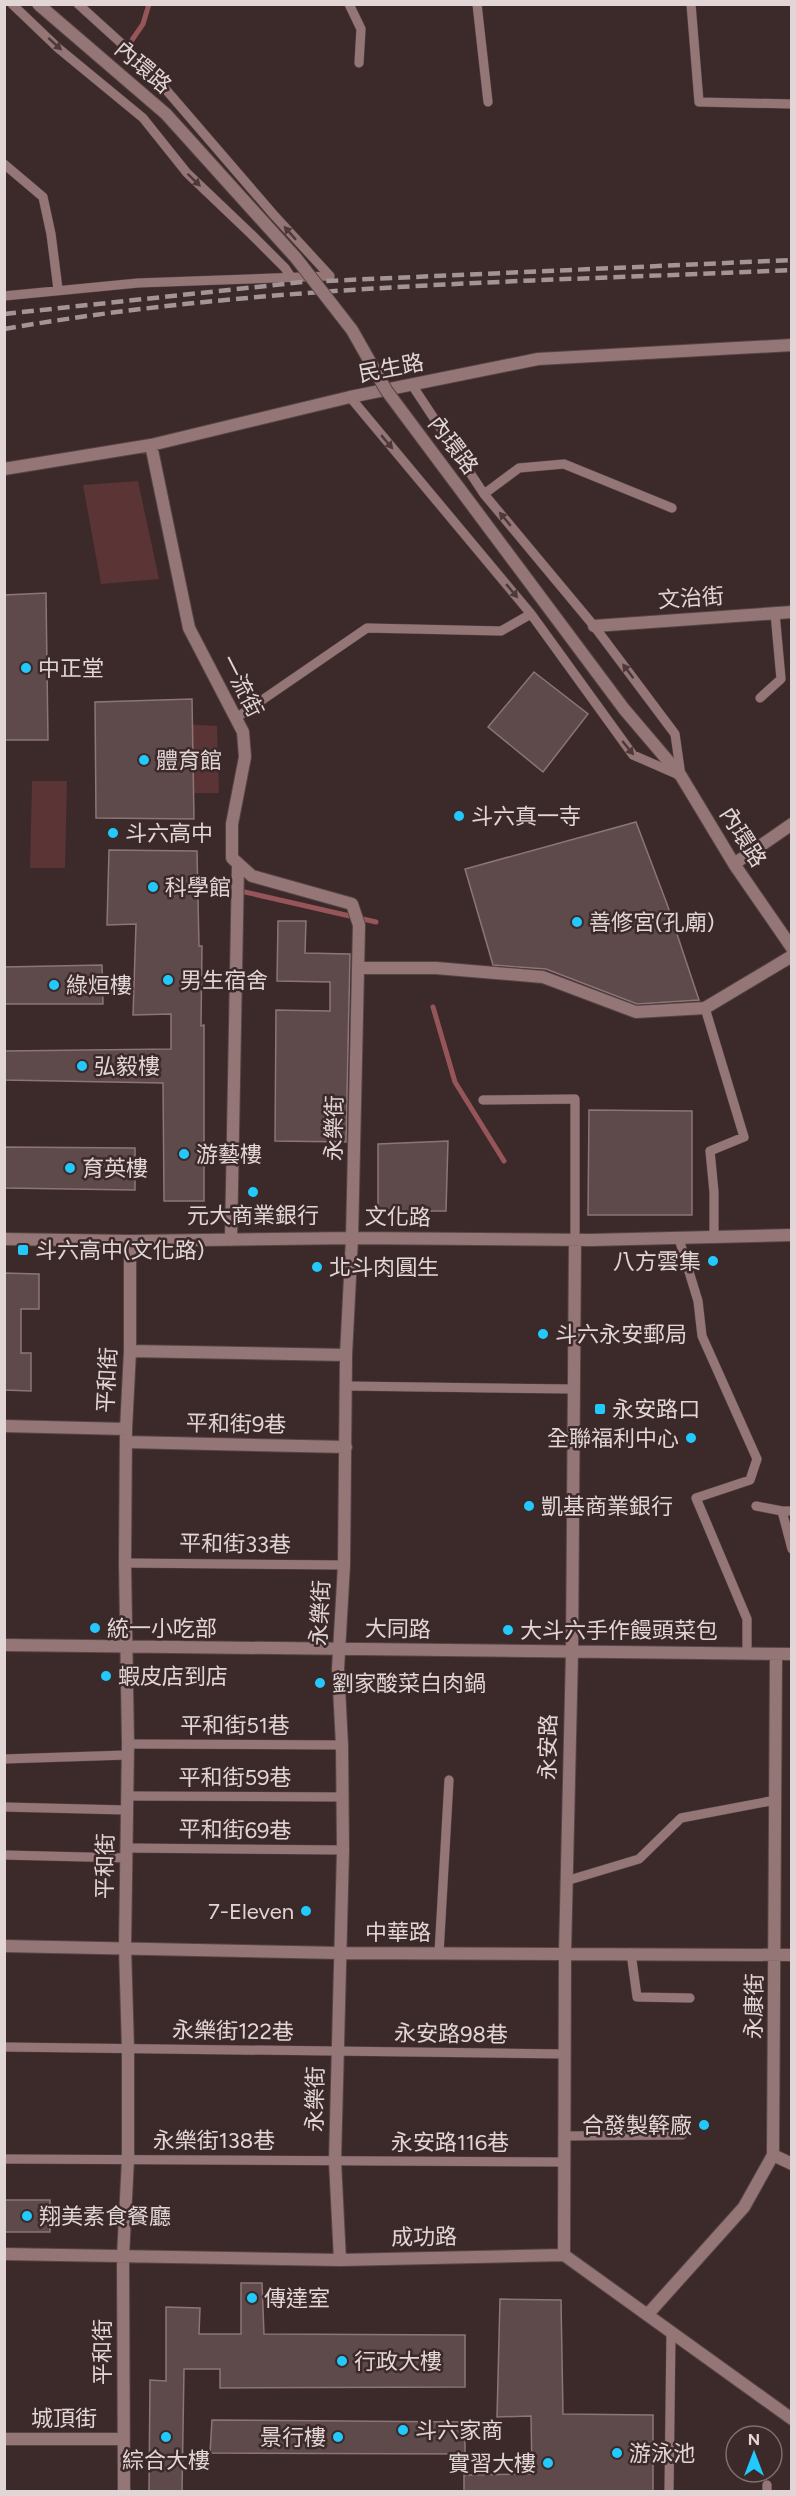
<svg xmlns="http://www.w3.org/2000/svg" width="796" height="2496" font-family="Figtree,'Noto Sans TC',sans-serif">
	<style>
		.green { fill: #5b3436 }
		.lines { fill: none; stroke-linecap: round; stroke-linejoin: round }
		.stream { stroke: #965559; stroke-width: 5 }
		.building { fill: #5f4a4b; stroke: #8c7576; stroke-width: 1.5 }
		.service-casing { stroke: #564545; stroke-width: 10 }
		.minor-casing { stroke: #564545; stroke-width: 14 }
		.service { stroke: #957677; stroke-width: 9 }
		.minor { stroke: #957677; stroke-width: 12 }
		.rail { stroke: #a39595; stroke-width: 4.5; stroke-dasharray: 12 6; stroke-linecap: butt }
		.minor-bridge-casing { stroke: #564545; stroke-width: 14; stroke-linecap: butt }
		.minor-bridge { stroke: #957677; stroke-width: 12 }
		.oneway { fill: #4e3839 }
		.poi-dot { fill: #21c9fd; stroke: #3c292a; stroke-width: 2 }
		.labels { text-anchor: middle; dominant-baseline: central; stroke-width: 5; stroke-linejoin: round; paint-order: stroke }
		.street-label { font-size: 22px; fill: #e1d5d5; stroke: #3c292a }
		.poi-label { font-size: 22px; fill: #e1d5d5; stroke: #3c292a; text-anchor: start }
	</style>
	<rect width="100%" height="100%" fill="#3c292a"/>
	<path class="green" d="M138,481l21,98 -58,5 -18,-99z
		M184,724l33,2 2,67h-35z
		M32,781h35l-2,87h-35z"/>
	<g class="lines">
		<path class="stream" d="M132,40l11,-16 6,-20
			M245,892l131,30
			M433,1007l22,75 49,79"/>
	</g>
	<path class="building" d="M46,593l2,147h-44v-145z
		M534,672l54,42 -45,58 -55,-45z
		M192,699l2,120 -98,-1 -1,-116z
		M636,822l31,82 32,96 -62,4 -91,-35 -53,-4 -28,-96z
		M109,850l88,1 2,95h3l-1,80 3,-1v176h-40l-1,-118 -159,-3v-29l167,-2v-35l-38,1 3,-91 -29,1z
		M278,921h28l-1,32 45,1 -4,188 -71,-1 1,-131 54,1v-29l-53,-1z
		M102,965l1,39h-99v-37z
		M589,1110l103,1v104h-104z
		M448,1141l-2,70h-68v-67z
		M4,1147l131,1v42l-131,-2z
		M4,1273l35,1v35h-18v44h10v38l-27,-1z
		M4,2200h46v32h-46z
		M241,2283h21l2,51 201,1v52l-245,1v-19h-36l-2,123h-33l1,-112 16,1v-74l34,1 -1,26h42z
		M500,2299l61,1 2,114 90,1v77h-189v-17l68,-1 -1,-58 -34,1z
		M212,2420l253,2v32l-255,-1z"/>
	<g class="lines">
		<g class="service-casing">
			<path id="service" d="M12,4l46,44 85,70 44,55 64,61 34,34 6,9
				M78,4l65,59 130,151 57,62
				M349,4l12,25 -2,34
				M477,4l11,98
				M691,4l8,98 93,2
				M4,164l39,33 8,37 7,55
				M4,296l134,-13 192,-7
				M412,385l72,109 110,132 81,108 6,42
				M350,397l181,217 102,141 46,20
				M484,494l35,-26 45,-4 108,44
				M760,698l21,-19 -6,-66
				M236,718l131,-90 134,3 30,-17
				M705,1008l39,129 -34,14 4,41v46
				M483,1100l92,-1v141
				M679,1239l19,62 4,35 55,123 -7,21 -54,18 51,121v35
				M347,1386l226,3
				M756,1506l26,5
				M792,1511h-10l10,38
				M125,1563l219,2
				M128,1744l214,1
				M4,1759l123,-4
				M127,1796l216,1
				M4,1807l122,3
				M127,1848l216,2
				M4,1855l123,3
				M566,1881l73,-22 42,-41 95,-18
				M439,1953l10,-173
				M631,1953l6,44 53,1
				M4,2047l561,7
				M564,2136l118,-1
				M4,2159l560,3
				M767,2485v7
				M669,2492l2,-160"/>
		</g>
		<g class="minor-casing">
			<path id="minor" d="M151,445l38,183 54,104 2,25 -13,67v34l20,18 100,28 7,21 -7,313 -6,117 -2,210 -6,104 4,76 1,105 -8,311 5,99
				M4,469l147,-24 199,-48 188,-38 254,-14
				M594,626l198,-14
				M624,709l57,67 53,88 58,84
				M734,864l58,-40
				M358,968h78l107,9 93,35 69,-4 87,-52
				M4,1239l126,2 222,-3 239,2 201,-5
				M231,1240l7,-374
				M130,1351l216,4
				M4,1426l122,3
				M126,1442l220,5
				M4,1645l788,9
				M4,1946l336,7 452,2
				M773,2155l19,9
				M4,2254l336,6 224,-5 228,164
				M564,2255l1,-302 7,-301 3,-412
				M648,2314l96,-107 29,-52 3,-501
				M4,2439h119
				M124,2492l-1,-236 5,-97v-110l-3,-102 3,-203 -3,-181 1,-134 4,-78v-110"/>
		</g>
		<use href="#service" class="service"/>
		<use href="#minor" class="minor"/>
		<path class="rail" d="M4,314l299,-32 489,-22
			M4,329c260,-45 525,-47 788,-59"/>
		<g class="minor-bridge-casing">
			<path id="minor-bridge" d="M38,4l128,110 130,144 56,72 34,60 238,319"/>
		</g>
		<use href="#minor-bridge" class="minor-bridge"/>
	</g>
	<defs><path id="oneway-solid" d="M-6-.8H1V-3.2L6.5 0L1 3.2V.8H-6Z" transform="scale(1.5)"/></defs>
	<g class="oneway">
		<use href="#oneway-solid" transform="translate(55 44) rotate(42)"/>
		<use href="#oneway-solid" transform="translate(194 180) rotate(44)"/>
		<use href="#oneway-solid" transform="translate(290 233) rotate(-132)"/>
		<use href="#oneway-solid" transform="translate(387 442) rotate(50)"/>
		<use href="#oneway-solid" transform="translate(505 519) rotate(-130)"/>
		<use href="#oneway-solid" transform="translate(512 591) rotate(50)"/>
		<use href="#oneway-solid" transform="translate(628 671) rotate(-127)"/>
		<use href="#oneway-solid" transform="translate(628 748) rotate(51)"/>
	</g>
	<g class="poi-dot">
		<circle cx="26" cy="668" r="6"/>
		<circle cx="144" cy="760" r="6"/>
		<circle cx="459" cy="816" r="6"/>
		<circle cx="113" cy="833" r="6"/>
		<circle cx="153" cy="887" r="6"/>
		<circle cx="577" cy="922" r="6"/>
		<circle cx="168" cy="980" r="6"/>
		<circle cx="54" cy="985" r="6"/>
		<circle cx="82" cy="1066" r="6"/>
		<circle cx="184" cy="1154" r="6"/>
		<circle cx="70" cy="1168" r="6"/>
		<circle cx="253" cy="1192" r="6"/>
		<rect x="17" y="1244" width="12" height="12" rx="3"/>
		<circle cx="713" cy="1261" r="6"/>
		<circle cx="317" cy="1267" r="6"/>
		<circle cx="543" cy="1334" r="6"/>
		<rect x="594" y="1403" width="12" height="12" rx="3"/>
		<circle cx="691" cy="1438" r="6"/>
		<circle cx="529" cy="1506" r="6"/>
		<circle cx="95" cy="1628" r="6"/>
		<circle cx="508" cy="1630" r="6"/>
		<circle cx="106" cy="1676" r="6"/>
		<circle cx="320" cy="1683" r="6"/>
		<circle cx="306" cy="1911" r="6"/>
		<circle cx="704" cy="2125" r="6"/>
		<circle cx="27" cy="2216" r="6"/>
		<circle cx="252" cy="2298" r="6"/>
		<circle cx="342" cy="2361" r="6"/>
		<circle cx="403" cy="2430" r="6"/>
		<circle cx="166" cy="2437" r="6"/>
		<circle cx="338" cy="2437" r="6"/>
		<circle cx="617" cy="2453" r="6"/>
		<circle cx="548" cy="2463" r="6"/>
	</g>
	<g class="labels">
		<g class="street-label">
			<text transform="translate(143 67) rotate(41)">內環路</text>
			<text transform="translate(391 368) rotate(-11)">民生路</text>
			<text transform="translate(453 445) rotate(53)">內環路</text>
			<text transform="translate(691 598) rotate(-4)">文治街</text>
			<text transform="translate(242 686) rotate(63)">一流街</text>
			<text transform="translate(743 837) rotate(58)">內環路</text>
			<text transform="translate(334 1128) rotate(-89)">永樂街</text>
			<text transform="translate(398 1217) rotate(1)">文化路</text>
			<text transform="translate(107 1380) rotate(-87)">平和街</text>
			<text transform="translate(236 1424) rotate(1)">平和街9巷</text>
			<text transform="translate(235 1544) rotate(1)">平和街33巷</text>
			<text transform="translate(320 1613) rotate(-87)">永樂街</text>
			<text transform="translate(398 1629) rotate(1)">大同路</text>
			<text x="235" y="1725">平和街51巷</text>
			<text transform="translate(548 1747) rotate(-89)">永安路</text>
			<text x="235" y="1777">平和街59巷</text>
			<text transform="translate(235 1830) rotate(1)">平和街69巷</text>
			<text transform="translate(105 1866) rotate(-89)">平和街</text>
			<text x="398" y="1932">中華路</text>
			<text transform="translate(754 2006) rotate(-89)">永康街</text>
			<text transform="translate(233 2031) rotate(1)">永樂街122巷</text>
			<text transform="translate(451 2034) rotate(1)">永安路98巷</text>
			<text transform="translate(315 2099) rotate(-89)">永樂街</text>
			<text x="214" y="2140">永樂街138巷</text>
			<text x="450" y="2142">永安路116巷</text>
			<text transform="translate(424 2237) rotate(-1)">成功路</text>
			<text transform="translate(102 2352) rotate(-90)">平和街</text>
			<text x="64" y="2418">城頂街</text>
		</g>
		<g class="poi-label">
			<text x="38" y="668">中正堂</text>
			<text x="156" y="760">體育館</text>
			<text x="471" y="816">斗六真一寺</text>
			<text x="125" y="833">斗六高中</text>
			<text x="165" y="887">科學館</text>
			<text x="589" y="922">善修宮(孔廟)</text>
			<text x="180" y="980">男生宿舍</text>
			<text x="66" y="985">綠烜樓</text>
			<text x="94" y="1066">弘毅樓</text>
			<text x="196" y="1154">游藝樓</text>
			<text x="82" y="1168">育英樓</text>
			<text x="253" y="1215" text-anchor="middle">元大商業銀行</text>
			<text x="35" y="1250">斗六高中(文化路)</text>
			<text x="701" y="1261" text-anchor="end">八方雲集</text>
			<text x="329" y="1267">北斗肉圓生</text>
			<text x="555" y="1334">斗六永安郵局</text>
			<text x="612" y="1409">永安路口</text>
			<text x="679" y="1438" text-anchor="end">全聯福利中心</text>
			<text x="541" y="1506">凱基商業銀行</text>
			<text x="107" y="1628">統一小吃部</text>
			<text x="520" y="1630">大斗六手作饅頭菜包</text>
			<text x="118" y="1676">蝦皮店到店</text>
			<text x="332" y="1683">劉家酸菜白肉鍋</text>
			<text x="294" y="1911" text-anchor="end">7-Eleven</text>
			<text x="692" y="2125" text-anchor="end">合發製簳廠</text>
			<text x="39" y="2216">翔美素食餐廳</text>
			<text x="264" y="2298">傳達室</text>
			<text x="354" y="2361">行政大樓</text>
			<text x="415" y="2430">斗六家商</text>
			<text x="326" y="2437" text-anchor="end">景行樓</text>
			<text x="629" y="2453">游泳池</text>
			<text x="166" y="2460" text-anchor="middle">綜合大樓</text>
			<text x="536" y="2463" text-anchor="end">實習大樓</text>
		</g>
	</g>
	<rect width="796" height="2496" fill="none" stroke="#e1d5d5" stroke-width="12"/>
	<g transform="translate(754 2454)"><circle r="28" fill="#3c292a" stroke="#7e6e6e" stroke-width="1.5"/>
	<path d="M0-4.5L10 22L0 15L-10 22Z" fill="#21c9fd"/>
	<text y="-9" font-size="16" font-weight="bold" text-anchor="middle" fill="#e1d5d5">N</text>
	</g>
</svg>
